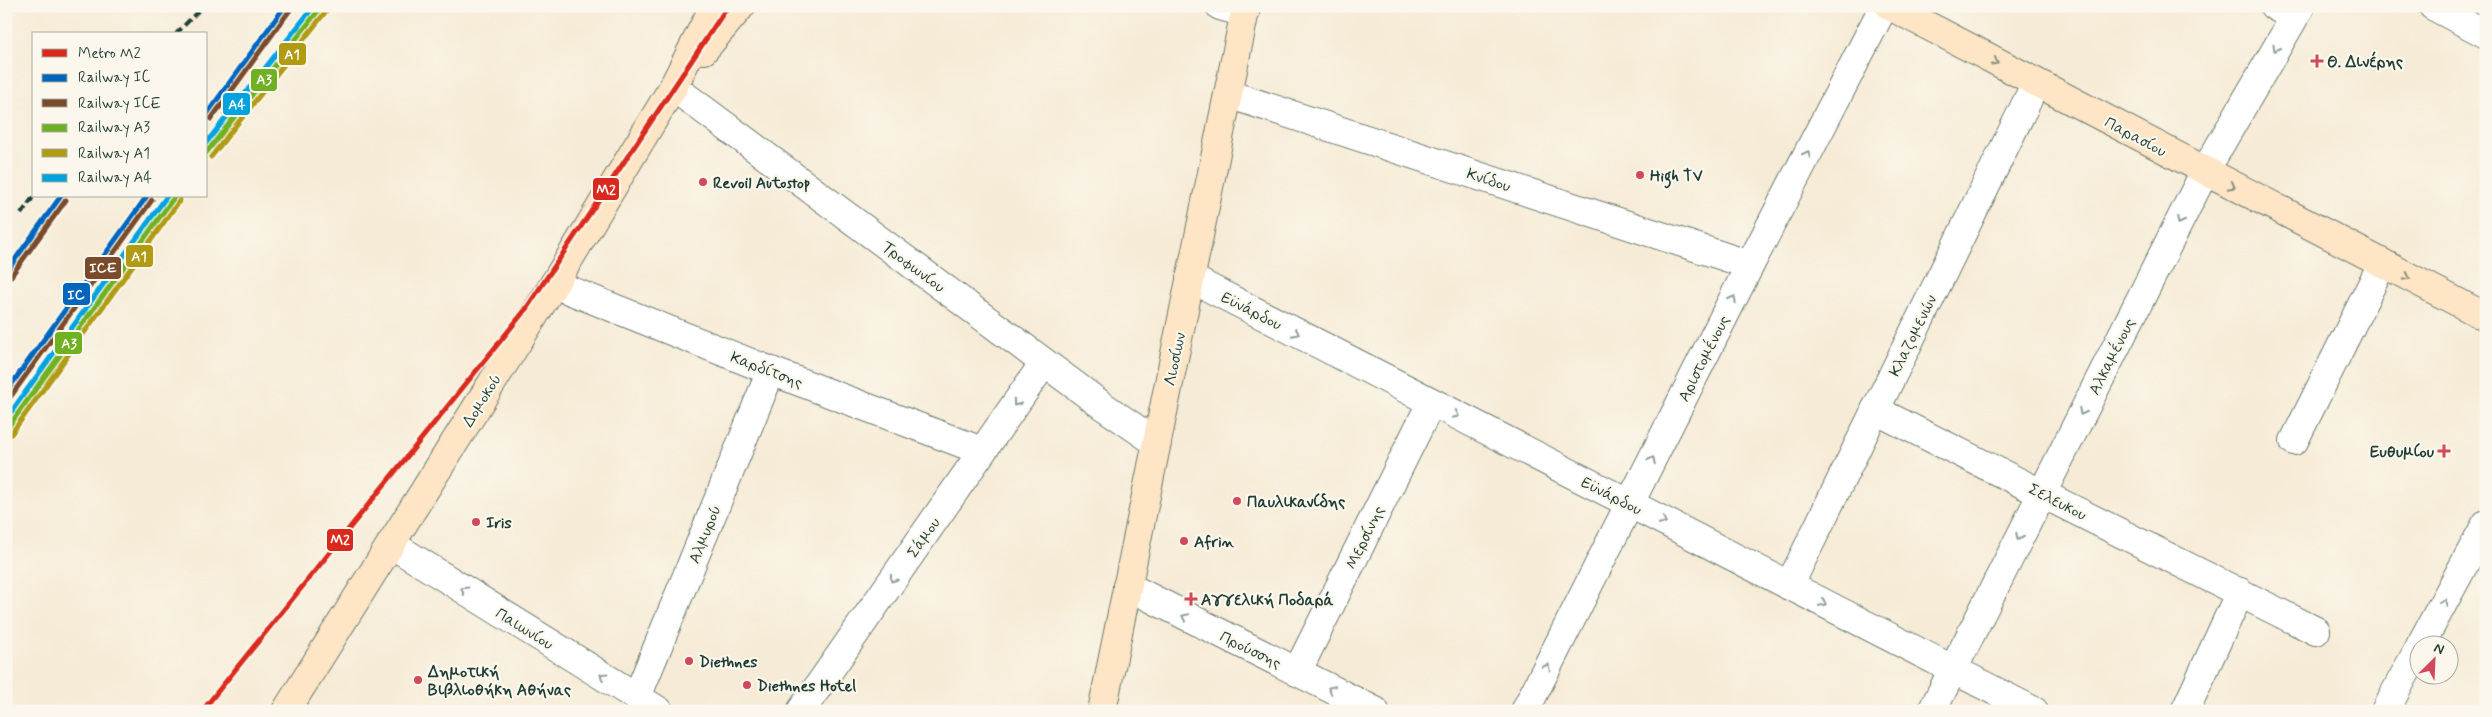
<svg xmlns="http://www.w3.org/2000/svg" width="2492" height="717" font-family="Mynerve,sans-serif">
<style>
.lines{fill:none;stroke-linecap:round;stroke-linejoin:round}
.street-casing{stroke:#6a7a6d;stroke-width:30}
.secondary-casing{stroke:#6a7a6d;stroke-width:30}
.street{stroke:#fff;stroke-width:28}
.secondary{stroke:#fde5c5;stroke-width:28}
.rail{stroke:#1f3d34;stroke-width:4;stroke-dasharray:8 4;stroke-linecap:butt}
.rail-1-casing{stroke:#fbf7ec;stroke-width:9}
.rail-2-casing{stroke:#fbf7ec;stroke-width:9}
.rail-3-casing{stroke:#fbf7ec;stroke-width:9}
.rail-4-casing{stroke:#fbf7ec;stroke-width:9}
.rail-5-casing{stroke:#fbf7ec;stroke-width:9}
.rail-1{stroke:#0065bd;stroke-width:5}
.rail-2{stroke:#7a4b2a;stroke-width:5}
.rail-3{stroke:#6fb122;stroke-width:5}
.rail-4{stroke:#b19b12;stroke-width:5}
.rail-5{stroke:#00a3e0;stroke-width:5}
.metro-1-casing{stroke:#fbf7ec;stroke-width:9}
.metro-1{stroke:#da291c;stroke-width:5}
.oneway{stroke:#8f9e9a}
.oneway2{stroke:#8e917c}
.poi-dot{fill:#d1495b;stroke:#fbf7ec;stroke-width:2}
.labels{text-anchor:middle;stroke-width:4.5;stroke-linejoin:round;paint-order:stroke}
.poi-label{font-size:16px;font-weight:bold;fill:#1f3d34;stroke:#fbf7ec;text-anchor:start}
.street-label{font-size:16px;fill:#1f3d34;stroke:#fbf7ec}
.line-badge{stroke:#fbf7ec;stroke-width:2}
.badge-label{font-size:14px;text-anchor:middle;font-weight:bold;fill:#fff}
</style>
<rect width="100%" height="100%" fill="#fbf7ec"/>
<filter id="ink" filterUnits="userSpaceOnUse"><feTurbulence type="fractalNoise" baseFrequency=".02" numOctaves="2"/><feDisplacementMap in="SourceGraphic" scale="10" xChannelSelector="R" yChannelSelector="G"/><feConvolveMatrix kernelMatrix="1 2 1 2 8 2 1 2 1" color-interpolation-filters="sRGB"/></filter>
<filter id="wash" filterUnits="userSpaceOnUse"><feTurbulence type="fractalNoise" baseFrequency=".0096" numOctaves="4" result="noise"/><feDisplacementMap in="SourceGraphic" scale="20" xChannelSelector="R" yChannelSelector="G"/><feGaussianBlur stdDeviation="1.12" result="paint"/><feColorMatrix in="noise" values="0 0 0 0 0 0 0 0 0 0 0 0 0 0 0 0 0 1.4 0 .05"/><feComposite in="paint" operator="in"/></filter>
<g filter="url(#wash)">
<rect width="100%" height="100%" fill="#f6ebd6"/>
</g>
<g filter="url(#ink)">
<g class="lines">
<defs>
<g id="street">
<polyline points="1220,6 1245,13"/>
<polyline points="2274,6 2294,17"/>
<polyline points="2433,6 2486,34"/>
<polyline points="673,87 1103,406 1157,443"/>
<polyline points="1228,94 1750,265"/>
<polyline points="1190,278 2034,711"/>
<polyline points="554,284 771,371 982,451"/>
<polyline points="1875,410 2316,631"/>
<polyline points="2294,441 2382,264"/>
<polyline points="391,544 659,711"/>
<polyline points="1127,586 1375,711"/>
<polyline points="1789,586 2036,83"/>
<polyline points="2421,644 2486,524"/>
<polyline points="1297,672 1431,403"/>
<polyline points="637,697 771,371"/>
<polyline points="801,711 1044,363"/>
<polyline points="1525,711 1750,265 1884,6"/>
<polyline points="1932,711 2205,171 2301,6"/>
<polyline points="2185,711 2240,592"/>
<polyline points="2385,711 2420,646"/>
</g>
<g id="secondary">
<polyline points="1890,6 2486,317"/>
<polyline points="704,50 741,6"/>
<polyline points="286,711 554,284 673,87 714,6"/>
<polyline points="1102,711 1246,6"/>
</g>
</defs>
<!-- street casing -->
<use href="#street" class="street-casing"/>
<!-- secondary casing -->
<use href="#secondary" class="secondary-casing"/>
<!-- street -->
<use href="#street" class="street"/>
<!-- secondary -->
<use href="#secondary" class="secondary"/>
<!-- rail -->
<g class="rail">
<polyline points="176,34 203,6"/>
<polyline points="21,214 34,196"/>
</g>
<defs>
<g id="rail-1">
<polyline points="206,115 285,6"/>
<polyline points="6,272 61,196"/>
<polyline points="6,392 147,196"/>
</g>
<g id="rail-2">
<polyline points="211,119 290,10"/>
<polyline points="11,276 66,200"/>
<polyline points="11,396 152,200"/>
</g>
<g id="rail-3">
<polyline points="206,153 322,6"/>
<polyline points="6,430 175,196"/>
</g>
<g id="rail-4">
<polyline points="211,157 327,10"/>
<polyline points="11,434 180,200"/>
</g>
<g id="rail-5">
<polyline points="206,143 314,6"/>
<polyline points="6,419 167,196"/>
</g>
</defs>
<!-- rail-1 casing -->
<use href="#rail-1" class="rail-1-casing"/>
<!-- rail-2 casing -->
<use href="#rail-2" class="rail-2-casing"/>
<!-- rail-3 casing -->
<use href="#rail-3" class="rail-3-casing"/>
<!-- rail-4 casing -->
<use href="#rail-4" class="rail-4-casing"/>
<!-- rail-5 casing -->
<use href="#rail-5" class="rail-5-casing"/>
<!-- rail-1 -->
<use href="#rail-1" class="rail-1"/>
<!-- rail-2 -->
<use href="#rail-2" class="rail-2"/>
<!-- rail-3 -->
<use href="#rail-3" class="rail-3"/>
<!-- rail-4 -->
<use href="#rail-4" class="rail-4"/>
<!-- rail-5 -->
<use href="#rail-5" class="rail-5"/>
<defs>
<polyline id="metro-1" points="202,711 526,309 728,6"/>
</defs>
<!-- metro-1 casing -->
<use href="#metro-1" class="metro-1-casing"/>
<!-- metro-1 -->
<use href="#metro-1" class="metro-1"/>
</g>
<!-- one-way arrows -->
<defs><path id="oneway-chevron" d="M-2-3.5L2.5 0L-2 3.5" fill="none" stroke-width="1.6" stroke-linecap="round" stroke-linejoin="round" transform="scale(1.25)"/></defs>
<g class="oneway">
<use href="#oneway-chevron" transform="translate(2276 48) rotate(120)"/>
<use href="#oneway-chevron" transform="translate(1807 154) rotate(-63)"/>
<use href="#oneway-chevron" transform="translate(2180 221) rotate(117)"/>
<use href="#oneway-chevron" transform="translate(1733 299) rotate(-63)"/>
<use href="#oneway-chevron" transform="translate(1296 333) rotate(27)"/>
<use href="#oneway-chevron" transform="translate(1016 403) rotate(125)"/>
<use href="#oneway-chevron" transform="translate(2082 412) rotate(117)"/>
<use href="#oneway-chevron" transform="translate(1456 415) rotate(27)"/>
<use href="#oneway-chevron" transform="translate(1652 460) rotate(-63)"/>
<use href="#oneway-chevron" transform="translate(1663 521) rotate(27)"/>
<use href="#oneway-chevron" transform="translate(2019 537) rotate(117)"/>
<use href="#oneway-chevron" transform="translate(893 579) rotate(125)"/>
<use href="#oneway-chevron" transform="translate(464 590) rotate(-148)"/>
<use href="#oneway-chevron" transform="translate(2444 602) rotate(-61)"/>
<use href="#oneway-chevron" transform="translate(1823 603) rotate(27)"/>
<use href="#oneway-chevron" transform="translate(1185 617) rotate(-154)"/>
<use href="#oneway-chevron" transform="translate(1547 667) rotate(-63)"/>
<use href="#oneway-chevron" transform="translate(603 676) rotate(-148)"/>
<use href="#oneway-chevron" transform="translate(1331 689) rotate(-154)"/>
</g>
<g class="oneway2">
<use href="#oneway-chevron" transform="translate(1995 62) rotate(28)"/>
<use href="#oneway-chevron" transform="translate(2232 186) rotate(28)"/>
<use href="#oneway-chevron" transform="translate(2407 277) rotate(27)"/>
</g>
</g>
<!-- markers -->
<g class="poi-dot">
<path d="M2314.5 53.5h5v5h5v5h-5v5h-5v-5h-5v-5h5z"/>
<circle cx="1640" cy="175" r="5"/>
<circle cx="703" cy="182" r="5"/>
<path d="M2441.5 443.5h5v5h5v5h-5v5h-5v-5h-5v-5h5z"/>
<circle cx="1237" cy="501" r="5"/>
<circle cx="476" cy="522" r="5"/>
<circle cx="1184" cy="541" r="5"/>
<path d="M1188.5 591.5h5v5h5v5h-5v5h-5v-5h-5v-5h5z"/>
<circle cx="689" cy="661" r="5"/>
<circle cx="418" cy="680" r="5"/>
<circle cx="747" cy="685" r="5"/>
</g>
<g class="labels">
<!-- poi labels -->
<g class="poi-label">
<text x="2327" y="67">Θ. Δινέρης</text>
<text x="1650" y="181">High TV</text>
<text x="713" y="188">Revoil Autostop</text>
<text x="2434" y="457" text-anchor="end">Ευθυμίου</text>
<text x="1247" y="507">Παυλικανίδης</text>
<text x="486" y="528">Iris</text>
<text x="1194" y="547">Afrin</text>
<text x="1201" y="605">Αγγελική Ποδαρά</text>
<text x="699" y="667">Diethnes</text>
<text x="428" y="677">Δημοτική<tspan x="428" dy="18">Βιβλιοθήκη Αθήνας</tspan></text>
<text x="757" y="691">Diethnes Hotel</text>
</g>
<!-- street labels -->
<g class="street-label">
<text transform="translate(2136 136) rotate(28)" y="6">Παρασίου</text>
<text transform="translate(1489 179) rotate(18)" y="6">Κνίδου</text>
<text transform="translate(914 266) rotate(37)" y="6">Τροφωνίου</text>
<text transform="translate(1252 310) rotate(27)" y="6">Εϋνάρδου</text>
<text transform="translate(1912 335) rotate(-64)" y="6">Κλαζομενών</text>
<text transform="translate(2111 356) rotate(-63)" y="6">Αλκαμένους</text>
<text transform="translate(1703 358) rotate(-63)" y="6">Αριστομένους</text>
<text transform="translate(1174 359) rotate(-78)" y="6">Λιοσίων</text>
<text transform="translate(767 369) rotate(21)" y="6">Καρδίτσης</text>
<text transform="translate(481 400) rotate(-58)" y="6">Δομοκού</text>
<text transform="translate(1612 495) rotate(27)" y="6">Εϋνάρδου</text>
<text transform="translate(2058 501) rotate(27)" y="6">Σελευκου</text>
<text transform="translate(704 534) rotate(-68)" y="6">Αλμυρού</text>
<text transform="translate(923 537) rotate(-55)" y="6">Σάμου</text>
<text transform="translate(1364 537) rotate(-64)" y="6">Μερσίνης</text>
<text transform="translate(525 628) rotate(32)" y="6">Παιωνίου</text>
<text transform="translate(1251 649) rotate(26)" y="6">Προύσσης</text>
</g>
</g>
<g class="line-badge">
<rect x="278" y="42" width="29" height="24" rx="5" fill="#b19b12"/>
<rect x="250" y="68" width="28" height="24" rx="5" fill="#6fb122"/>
<rect x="222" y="92" width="29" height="24" rx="5" fill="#00a3e0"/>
<rect x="592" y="177" width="28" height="24" rx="5" fill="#da291c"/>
<rect x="125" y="244" width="29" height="24" rx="5" fill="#b19b12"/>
<rect x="84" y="256" width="38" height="24" rx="5" fill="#7a4b2a"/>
<rect x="62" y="282" width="29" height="24" rx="5" fill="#0065bd"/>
<rect x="54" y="331" width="29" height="24" rx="5" fill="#6fb122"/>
<rect x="326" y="528" width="28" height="24" rx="5" fill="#da291c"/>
</g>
<g class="badge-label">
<text x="292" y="59">A1</text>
<text x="264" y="84">A3</text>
<text x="237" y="109">A4</text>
<text x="606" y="194">Μ2</text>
<text x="139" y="261">A1</text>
<text x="103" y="272">ICE</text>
<text x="76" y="299">IC</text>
<text x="69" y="348">A3</text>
<text x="340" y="544">Μ2</text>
</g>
<!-- margin -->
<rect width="2492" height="717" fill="none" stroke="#fbf7ec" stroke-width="25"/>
<!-- legend -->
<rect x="32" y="32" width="175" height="165" fill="#fbf7ec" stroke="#a3ada2"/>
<rect x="42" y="49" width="25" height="8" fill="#da291c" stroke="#a3ada2"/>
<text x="78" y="58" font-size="15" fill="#1f3d34">Metro Μ2</text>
<rect x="42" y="74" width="25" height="8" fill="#0065bd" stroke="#a3ada2"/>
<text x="78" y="82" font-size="15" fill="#1f3d34">Railway IC</text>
<rect x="42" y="99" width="25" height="8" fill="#7a4b2a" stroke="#a3ada2"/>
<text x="78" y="108" font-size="15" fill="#1f3d34">Railway ICE</text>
<rect x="42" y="124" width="25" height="8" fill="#6fb122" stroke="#a3ada2"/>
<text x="78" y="132" font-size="15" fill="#1f3d34">Railway A3</text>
<rect x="42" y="149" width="25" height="8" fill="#b19b12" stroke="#a3ada2"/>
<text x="78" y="158" font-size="15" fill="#1f3d34">Railway A1</text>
<rect x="42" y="174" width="25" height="8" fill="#00a3e0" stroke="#a3ada2"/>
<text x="78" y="182" font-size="15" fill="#1f3d34">Railway A4</text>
<!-- north arrow -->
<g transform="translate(2434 660) rotate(24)"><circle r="24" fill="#fbf7ec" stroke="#a3ada2"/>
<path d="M0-4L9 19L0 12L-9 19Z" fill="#d1495b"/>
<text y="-8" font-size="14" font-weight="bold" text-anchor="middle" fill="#1f3d34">N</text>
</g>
</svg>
